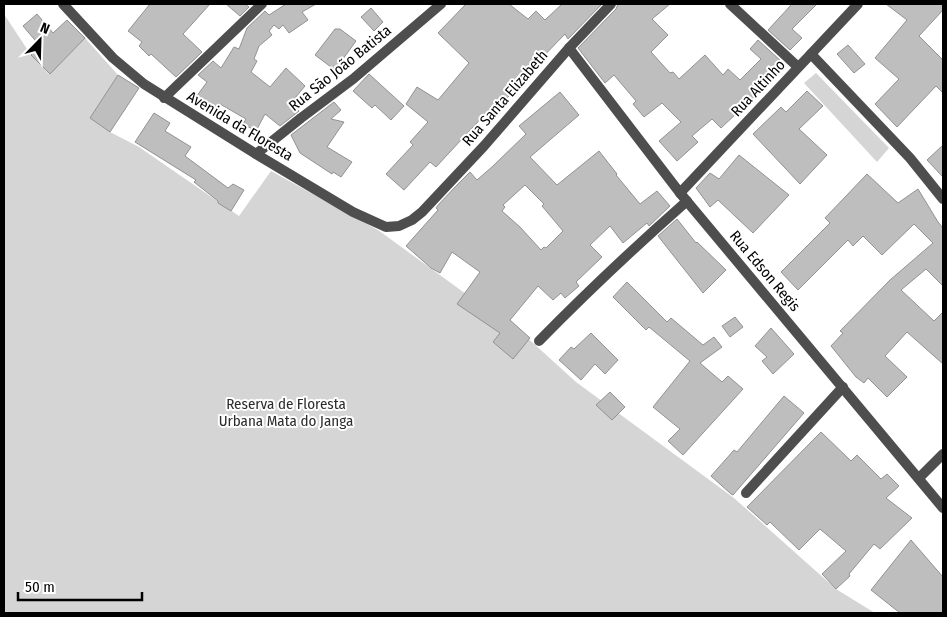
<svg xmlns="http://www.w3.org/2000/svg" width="947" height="617" font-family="'Fira Sans Condensed',sans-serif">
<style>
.green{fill:#d5d5d5}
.building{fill:#bebebe;stroke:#929292;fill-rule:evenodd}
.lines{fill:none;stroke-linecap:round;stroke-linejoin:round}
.minor{stroke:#4e4e4e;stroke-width:10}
.labels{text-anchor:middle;stroke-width:4;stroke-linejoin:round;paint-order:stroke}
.street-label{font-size:15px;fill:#000;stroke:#fff}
.park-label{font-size:15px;fill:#2c2c2c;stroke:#fff}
</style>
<rect width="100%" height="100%" fill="#fff"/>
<!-- green -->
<g class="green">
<polygon points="4,14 31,55 49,74 85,38 118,75 90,118 110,132 139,147 239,216 271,171 378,230 532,342 576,382 734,498 836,589 875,613 4,613"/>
<polygon points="816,73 889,148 877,162 804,83"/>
</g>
<!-- building -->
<g class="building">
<polygon points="150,4 210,4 183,34 202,52 176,77 151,54 149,56 139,46 142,42 128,31"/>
<polygon points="226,4 245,4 249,7 240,16"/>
<polygon points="286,4 316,4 302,12 308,20 289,33 283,25 279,29 274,25 269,31 272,35 259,46 254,59 257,61 251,72 270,87 286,68 305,86 290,104 299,111 280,126 265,114 256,131 243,124 246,119 220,104 216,109 196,97 207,82 198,75 213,61 221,68 234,47 239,49 247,28 265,11 269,15"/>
<polygon points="466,4 509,4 528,19 536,11 545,20 562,4 602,4 568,39 565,34 534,66 536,68 507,98 506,97 491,115 487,112 436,167 430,162 404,190 386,174 413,145 410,142 428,122 406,104 417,87 438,100 469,63 438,33"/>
<polygon points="618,4 670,4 652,19 668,35 651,52 670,73 673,72 679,79 705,55 723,75 728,69 740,80 761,59 750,49 758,40 782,62 752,93 755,96 721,128 712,119 692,136 698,142 677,161 659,141 681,122 662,103 644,117 633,104 636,101 614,75 605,83 578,48 616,9"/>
<polygon points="792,4 817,4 792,29 802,38 790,50 768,30"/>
<polygon points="886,4 943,4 943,10 919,36 943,60 943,93 936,86 897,127 875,104 899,79 875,58 907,20"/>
<polygon points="371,8 383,22 374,31 361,17"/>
<polygon points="37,14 53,33 67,20 85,38 50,74 31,55 40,46 23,26"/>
<polygon points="335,29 340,29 356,41 335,70 315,55"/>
<polygon points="848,45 865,64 854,73 837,54"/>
<polygon points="369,74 404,106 391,120 375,105 372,108 353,91"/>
<polygon points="118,75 139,88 110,132 90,118"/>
<polygon points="807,91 823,106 799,129 827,155 800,184 753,134 781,107 786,112"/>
<path d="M560 92 579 115 530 157 557 185 599 151 617 174 616 175 640 204 657 191 670 206 649 226 647 223 623 243 610 226 590 245 602 257 576 282 579 286 565 298 561 293 553 300 538 286 510 320 530 338 513 359 493 342 500 333 457 304 480 272 452 252 440 273 431 268 406 246 438 210 436 208 439 204 456 186 470 172 477 180 493 166 526 134 519 126ZM525 185 544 204 542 206 563 231 546 248 544 247 541 250 520 227 502 211 505 207 503 205Z"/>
<polygon points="334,102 341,110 331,119 344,122 327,147 352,162 341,177 333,172 332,174 300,153 291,135"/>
<polygon points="154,113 170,123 165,131 191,147 185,156 228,188 233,184 244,190 231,211 218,203 218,201 194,182 196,180 135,142"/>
<polygon points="943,145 943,177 927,160"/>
<polygon points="739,155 789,195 753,233 718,200 710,207 696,188 710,173 719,179"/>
<polygon points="867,174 898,203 918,189 938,222 943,228 943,286 926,269 901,290 934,321 943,312 943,364 907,332 885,356 907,377 887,397 868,378 864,383 856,377 831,346 843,333 840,331 890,280 933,243 914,224 882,255 863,236 853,246 848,240 798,290 781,272 830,223 825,218"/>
<polygon points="677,219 696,243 697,242 726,270 703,293 658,236"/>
<polygon points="627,282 667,322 671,318 703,345 714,337 722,347 700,363 722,382 728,376 743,389 683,455 668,441 680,429 653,407 690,361 649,327 646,330 613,297"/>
<polygon points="735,317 743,327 730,337 722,326"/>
<polygon points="771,328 794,354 773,374 762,361 767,357 755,346"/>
<polygon points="591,333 618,360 605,374 595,364 581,380 559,360 571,347 574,349"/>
<polygon points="610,392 625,407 612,420 596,405"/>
<polygon points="784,396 804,413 733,495 731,494 711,476 734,450 737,452"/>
<polygon points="821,432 851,461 857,455 881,479 887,474 899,486 886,498 912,518 880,549 874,544 849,574 850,576 836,589 822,574 846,551 820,529 799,550 770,522 767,525 747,507"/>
<polygon points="911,540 943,577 943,613 900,613 871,590"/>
</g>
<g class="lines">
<!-- minor -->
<g class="minor">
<polyline points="63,4 113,58 144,84 256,154 353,212 386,227 399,226 412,220 422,212 484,146 569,48 611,4"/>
<polyline points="730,4 798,67"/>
<polyline points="569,48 680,193 943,508"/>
<polyline points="811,54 910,158 943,199"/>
<polyline points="164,98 262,4"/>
<polyline points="256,154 301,118 353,79 441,4"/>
<polyline points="680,193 858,4"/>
<path d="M539 341C587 292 636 246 687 201"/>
<polyline points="919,478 943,454"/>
<polyline points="746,493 843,387"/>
</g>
</g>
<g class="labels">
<!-- street labels -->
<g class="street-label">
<text transform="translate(340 68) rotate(-39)" y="5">Rua São João Batista</text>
<text transform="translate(758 88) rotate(-47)" y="5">Rua Altinho</text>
<text transform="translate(505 98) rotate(-49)" y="5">Rua Santa Elizabeth</text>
<text transform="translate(240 126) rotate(31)" y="5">Avenida da Floresta</text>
<text transform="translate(765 271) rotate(50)" y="5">Rua Edson Regis</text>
</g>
<!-- park labels -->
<g class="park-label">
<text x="286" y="409">Reserva de Floresta<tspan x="286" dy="17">Urbana Mata do Janga</tspan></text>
</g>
</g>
<!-- border -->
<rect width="947" height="617" fill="none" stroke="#000000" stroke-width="10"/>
<!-- north arrow -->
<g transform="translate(40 40) rotate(23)" stroke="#ffffff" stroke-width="4" paint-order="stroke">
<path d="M0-4L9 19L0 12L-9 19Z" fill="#000000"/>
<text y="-8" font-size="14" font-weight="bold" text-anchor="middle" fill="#000000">N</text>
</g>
<!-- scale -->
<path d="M18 592v8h124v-8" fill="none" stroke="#000000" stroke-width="2.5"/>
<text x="25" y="592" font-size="15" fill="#000000" stroke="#ffffff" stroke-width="4" paint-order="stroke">50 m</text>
</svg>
